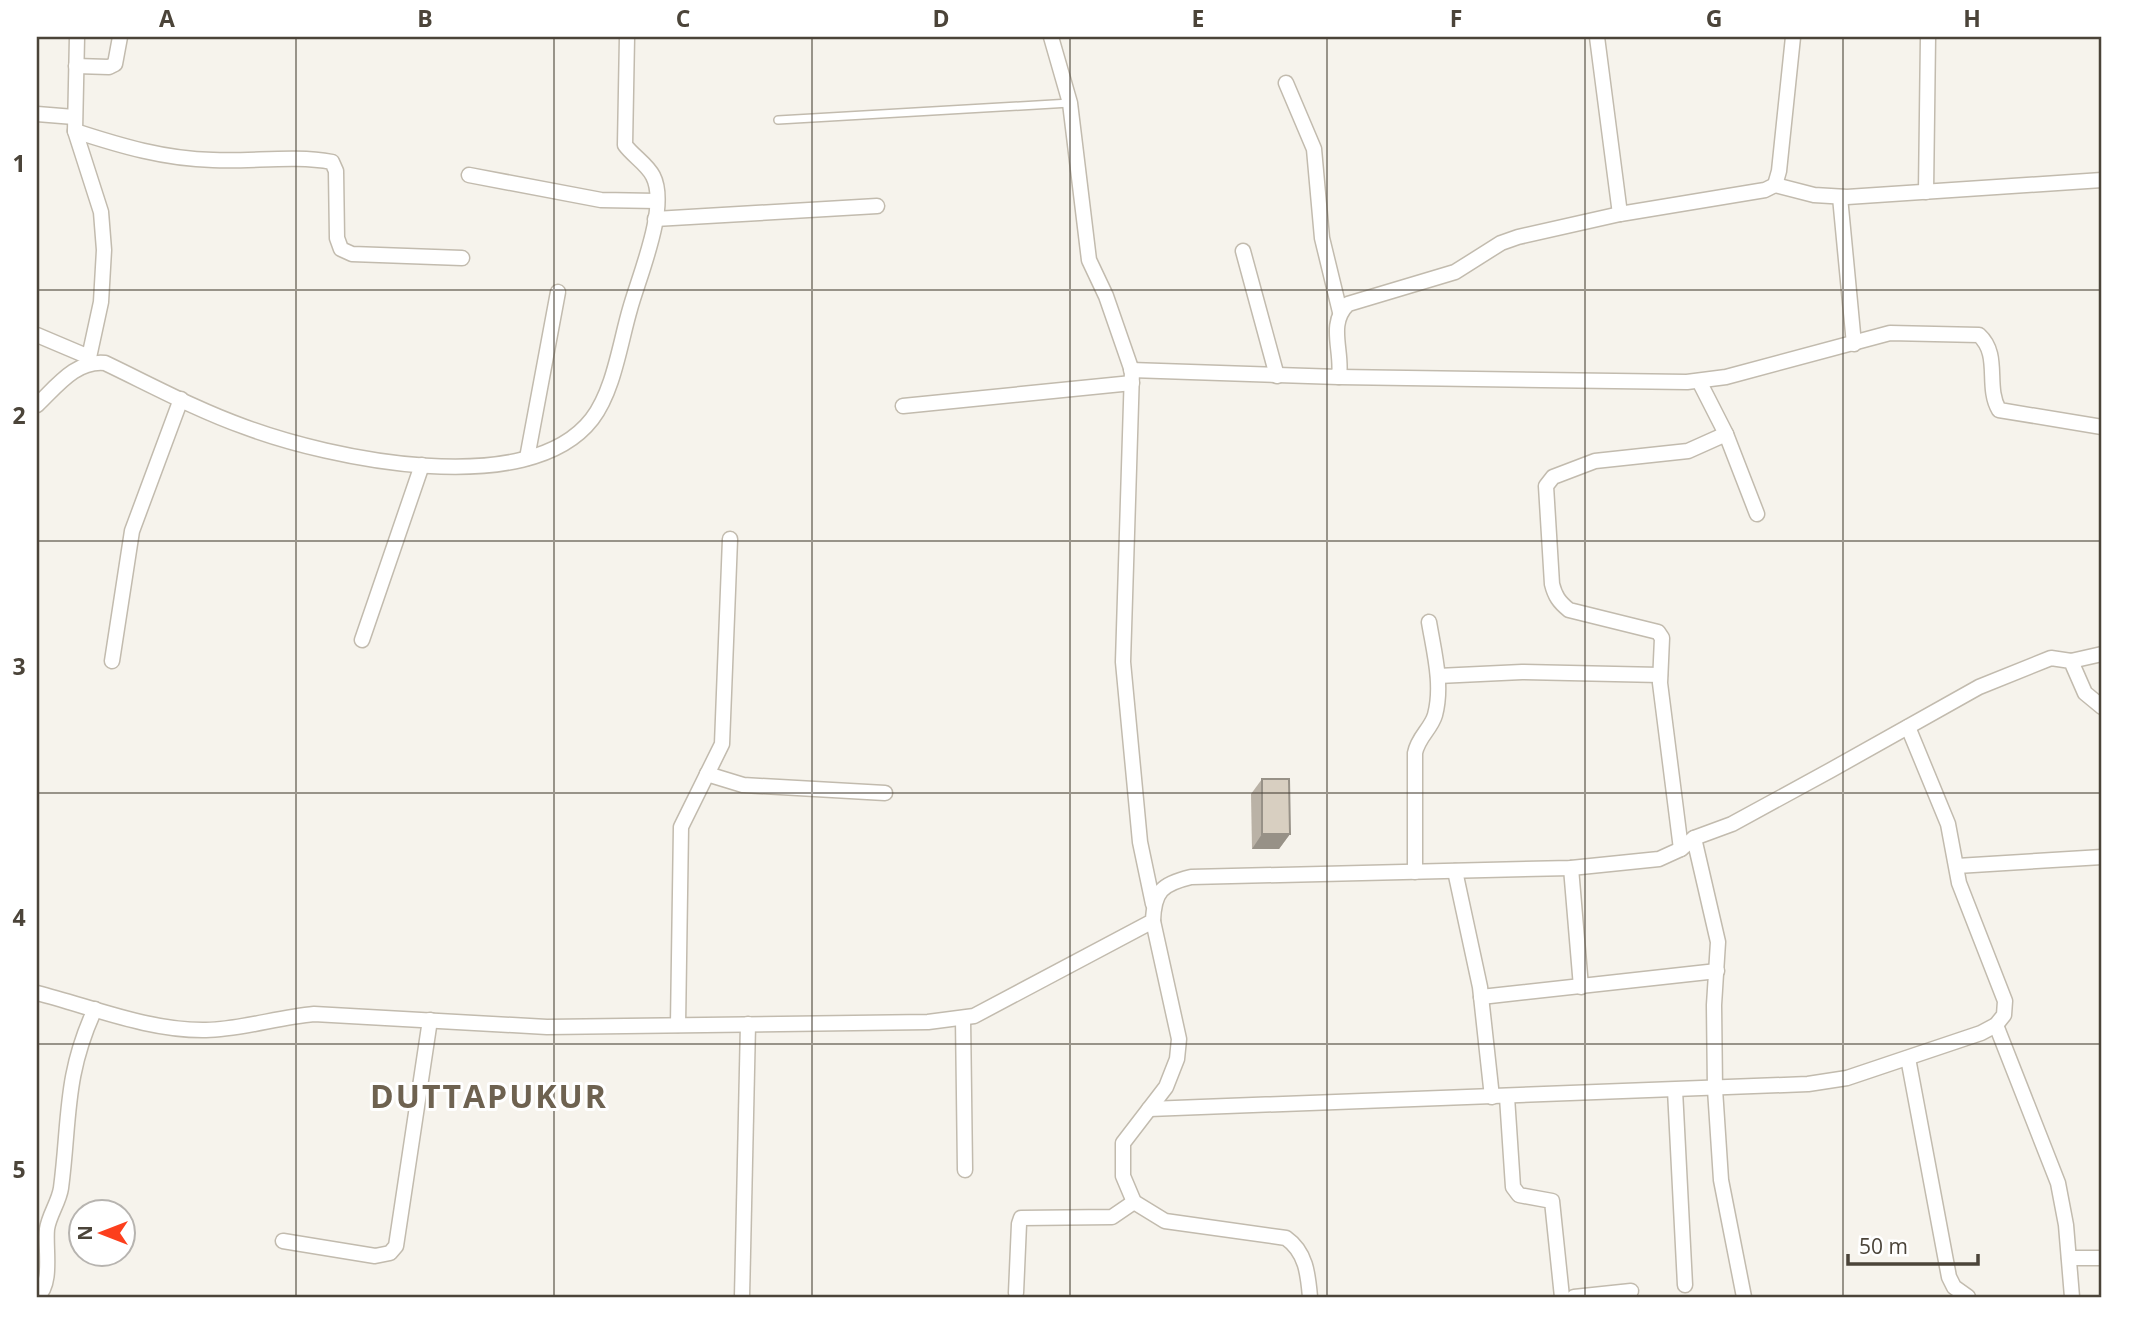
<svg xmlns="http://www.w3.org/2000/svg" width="2139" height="1334" font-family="'Open Sans',sans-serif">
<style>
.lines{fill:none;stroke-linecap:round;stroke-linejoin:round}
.service-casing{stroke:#c2bbae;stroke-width:10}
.minor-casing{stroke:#c2bbae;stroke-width:17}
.service{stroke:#fff;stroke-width:7}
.minor{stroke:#fff;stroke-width:14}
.wall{fill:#bab2a6}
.shaded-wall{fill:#979187}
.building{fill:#d8cfc1;stroke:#979187;stroke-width:2}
.grid{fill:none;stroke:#4b4439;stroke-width:2;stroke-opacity:0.55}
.labels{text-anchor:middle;stroke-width:6;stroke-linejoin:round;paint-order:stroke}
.district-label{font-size:32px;font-weight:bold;letter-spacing:2px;fill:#6e6250;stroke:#fff}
.neatline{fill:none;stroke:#4b4439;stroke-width:2.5}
.grid-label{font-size:23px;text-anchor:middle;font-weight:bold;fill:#4b4439}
</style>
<rect width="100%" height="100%" fill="#f6f3ec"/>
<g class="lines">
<defs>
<polyline id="service" points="778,120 1070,103"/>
<g id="minor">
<polyline points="77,37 75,131 101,212 104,250 101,302 88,362"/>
<polyline points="1051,37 1070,103 1089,260 1106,296 1132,371 1123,662 1140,842 1153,904"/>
<polyline points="1597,37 1620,214"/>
<polyline points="76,66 109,67 115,64 120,37"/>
<polyline points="1286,83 1314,149 1322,238 1340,312"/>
<polyline points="37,114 74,117"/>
<path d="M75 131C121 146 165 159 213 160 252 162 294 155 332 162L336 171 337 238 341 249 352 254 462 258"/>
<polyline points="469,175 601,200 657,201"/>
<polyline points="1775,185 1814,195 1847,197 2102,180"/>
<polyline points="1926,192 1928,37"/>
<polyline points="1840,197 1854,344"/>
<polyline points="655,219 877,206"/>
<polyline points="1243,251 1277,376"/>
<polyline points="37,335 89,357"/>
<path d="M1131 370 1339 377C1343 351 1327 324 1348 304L1455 272 1501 243 1518 237 1620 214 1765 190 1775 185 1779 171 1793 37"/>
<path d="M1339 377 1687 382 1726 377 1890 333 1979 335C2001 355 1985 386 1999 410L2102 427"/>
<polyline points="1699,381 1726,434 1757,514"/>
<path d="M37 405C57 386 76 360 105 363 151 385 197 410 245 427 328 458 528 502 592 419 614 390 620 343 630 309 639 276 669 207 653 176 647 164 633 156 625 145L627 37"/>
<polyline points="903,406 1132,383"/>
<polyline points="527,458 558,292"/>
<polyline points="362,640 422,465"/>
<polyline points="112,661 132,531 181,399"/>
<polyline points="2071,661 2102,654"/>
<polyline points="1438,676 1522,672 1660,675"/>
<polyline points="707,774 743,785 885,793"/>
<polyline points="1694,838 1718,942 1714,1005 1715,1089 1721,1180 1744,1297"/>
<path d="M1681 849 1660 683 1662 638 1658 632 1569 610C1559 602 1555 596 1552 584L1546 486 1553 477 1595 461 1688 451 1726 434"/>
<polyline points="1957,866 2102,857"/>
<polyline points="1571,868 1581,987"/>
<polyline points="1455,871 1480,987 1492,1097"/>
<path d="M1415 872V753C1418 737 1431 729 1435 715 1443 685 1434 652 1429 622"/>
<path d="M1153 921 1179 1039 1177 1059 1166 1087 1123 1143V1176L1134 1202 1165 1221 1286 1238C1306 1252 1308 1274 1310 1297"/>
<path d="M37 993C92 1007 149 1031 206 1030 239 1030 279 1017 314 1014L547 1027 928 1022 974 1016 1153 921C1154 891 1162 884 1191 877L1571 868 1659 859 1681 849 1694 838 1732 824 1831 770 1979 687 2051 658 2071 661 2085 693 2102 707"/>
<polyline points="1481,997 1717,971"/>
<polyline points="963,1018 965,1170"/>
<polyline points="678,1025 681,827 722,744 730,539"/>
<polyline points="1996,1025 2058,1183 2066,1225 2072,1297"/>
<polyline points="1908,1058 1949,1277 1954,1287 1968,1297"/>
<polyline points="1675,1090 1685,1285"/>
<polyline points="1507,1097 1513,1187 1519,1195 1552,1201 1562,1297"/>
<polyline points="1149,1109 1808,1084 1847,1078 1981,1033 1996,1025 2004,1015 2005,1001 1959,883 1948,824 1908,727"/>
<polyline points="283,1241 375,1256 390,1253 396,1246 430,1020"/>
<polyline points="2069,1258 2102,1258"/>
<polyline points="1016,1293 1019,1224 1021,1218 1112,1217 1134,1202"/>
<path d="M37 1297C53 1284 45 1249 47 1229 49 1215 59 1202 61 1188 70 1119 64 1076 95 1009"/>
<polyline points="742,1297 748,1024"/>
<polyline points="1574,1297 1631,1291"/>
</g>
</defs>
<!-- service casing -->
<use href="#service" class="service-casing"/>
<!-- minor casing -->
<use href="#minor" class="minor-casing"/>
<!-- service -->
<use href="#service" class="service"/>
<!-- minor -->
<use href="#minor" class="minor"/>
</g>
<!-- wall -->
<polygon class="wall" points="1262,779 1290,834 1279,849 1252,849 1251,794"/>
<!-- shaded-wall -->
<polygon class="shaded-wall" points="1262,834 1290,834 1279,849 1252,849"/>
<!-- building -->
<polygon class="building" points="1262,779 1289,779 1290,834 1262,834"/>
<!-- grid -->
<path class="grid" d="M296 37V1297M554 37V1297M812 37V1297M1070 37V1297M1327 37V1297M1585 37V1297M1843 37V1297M37 290H2102M37 541H2102M37 793H2102M37 1044H2102"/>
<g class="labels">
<!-- district labels -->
<g class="district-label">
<text x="489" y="1108">DUTTAPUKUR</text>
</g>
</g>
<!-- border -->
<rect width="2139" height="1334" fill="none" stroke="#ffffff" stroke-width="77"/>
<!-- north arrow -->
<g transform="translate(102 1233) rotate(270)"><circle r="33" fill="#ffffff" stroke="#b7b4b0" stroke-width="2"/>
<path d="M0-5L12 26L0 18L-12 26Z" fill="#fc3f1d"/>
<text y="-10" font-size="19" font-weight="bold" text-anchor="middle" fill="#4b4439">N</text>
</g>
<!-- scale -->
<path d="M1848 1254v10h130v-10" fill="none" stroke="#4b4439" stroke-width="3.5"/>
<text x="1859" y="1254" font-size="21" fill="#4b4439" stroke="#ffffff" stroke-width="5" paint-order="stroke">50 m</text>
<rect x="38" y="38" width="2062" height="1258" class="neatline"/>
<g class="grid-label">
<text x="167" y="27">A</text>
<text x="425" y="27">B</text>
<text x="683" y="27">C</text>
<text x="941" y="27">D</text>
<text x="1198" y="27">E</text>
<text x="1456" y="27">F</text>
<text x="1714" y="27">G</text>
<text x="1972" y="27">H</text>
<text x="19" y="172">1</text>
<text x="19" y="424">2</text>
<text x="19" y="675">3</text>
<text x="19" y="926">4</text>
<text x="19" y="1178">5</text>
</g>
</svg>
